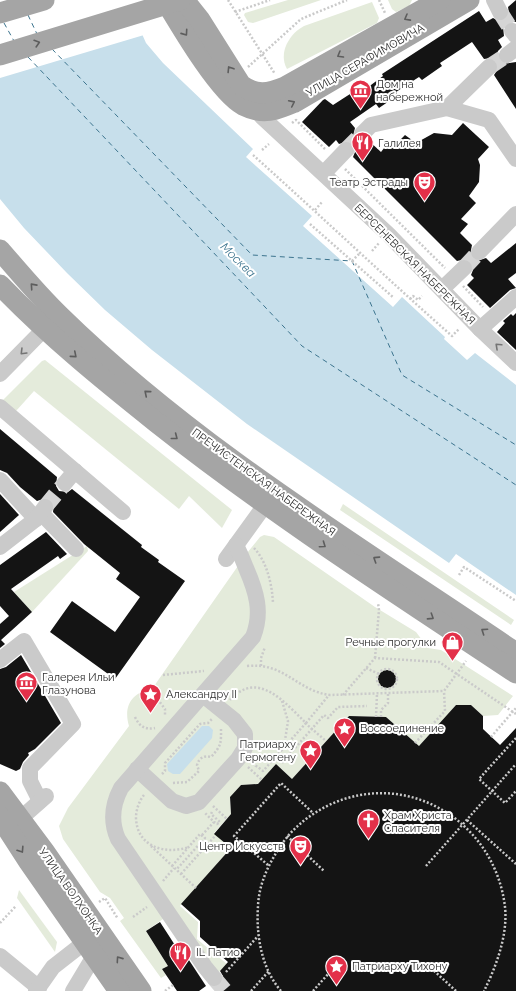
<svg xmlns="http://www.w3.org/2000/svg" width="516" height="991" font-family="Raleway,sans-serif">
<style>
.green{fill:#e4ebdb}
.water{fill:#c7dfeb}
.pier{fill:#fff}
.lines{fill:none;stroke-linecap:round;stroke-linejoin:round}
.ferry{stroke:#3c748e;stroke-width:1;stroke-dasharray:5 4;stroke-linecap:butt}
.building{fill:#141414}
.minor-tunnel{stroke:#d5d5d5;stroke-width:16;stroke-dasharray:16 8;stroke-linecap:butt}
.path{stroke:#cacaca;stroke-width:2.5;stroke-dasharray:2 2;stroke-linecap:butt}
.minor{stroke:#cacaca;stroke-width:16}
.major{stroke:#a5a5a5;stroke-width:21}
.major-bridge{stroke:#a5a5a5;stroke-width:21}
.oneway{stroke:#5d5d5d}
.oneway2{stroke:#747474}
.labels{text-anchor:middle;stroke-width:4;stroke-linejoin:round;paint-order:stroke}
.street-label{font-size:11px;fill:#2d2d2d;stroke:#fff}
.poi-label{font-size:11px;fill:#2d2d2d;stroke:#fff;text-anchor:start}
.water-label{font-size:12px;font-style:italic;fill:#3c748e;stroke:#fff}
</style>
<rect width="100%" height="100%" fill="#fff"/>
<!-- green -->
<g class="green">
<polygon points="288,0 321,0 253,23 248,22 244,15 245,13"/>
<polygon points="388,0 412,0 409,6 396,12 392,9"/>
<path d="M372 2 379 18 377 23 287 69C278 53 289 34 304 26Z"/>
<polygon points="45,360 232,510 222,528 189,496 179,509 34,391 16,411 1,402 42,361"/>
<polygon points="343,504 514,620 511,625 340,510"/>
<path d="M264 535 274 537 375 607 416 632 428 648 441 650 513 696 498 715 483 716 471 705H456L419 746 386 717 349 716 292 779 276 764 258 784 241 785 230 797 231 814 214 833 231 848 180 906 198 922 197 939 227 964 218 973 173 912 146 931 168 966 162 969 166 975 161 978 120 921 124 918 110 898 100 892 63 839 59 826 68 808 129 726C123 706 132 692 152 689L247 553 260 537Z"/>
<polygon points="87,546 88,551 32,612 14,592"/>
<polygon points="19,890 57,942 55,952 17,898"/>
</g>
<!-- water -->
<g class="water">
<polygon points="0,0 127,0 146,43 163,63 253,149 246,157 312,216 303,226 393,307 402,297 445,337 444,339 467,360 475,353 516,385 516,595 456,554 449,563 247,424 152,350 105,310 67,273 24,228 0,199"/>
<polygon points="202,726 209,726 213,730 212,738 180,774 173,774 168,771 167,764"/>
</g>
<!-- pier -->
<polygon class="pier" points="0,0 129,0 144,35 0,78"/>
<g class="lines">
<!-- ferry -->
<g class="ferry">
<polyline points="28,15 37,34"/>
<polyline points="4,23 14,41"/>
<polyline points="52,49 252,255 352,261 402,375 516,445"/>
<polyline points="28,57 302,346 516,485"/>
</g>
</g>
<!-- building -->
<g class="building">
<polygon points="516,0 516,22 510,22 503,27 504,36 498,40 502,47 498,51 498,56 500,61 504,64 516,62 516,109 494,75 498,69 496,61 491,58 484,59 472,42 440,63 442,66 422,80 419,77 396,92 398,95 379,108 376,104 350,122 355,128 353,136 356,141 364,143 369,141 381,152 388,143 398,142 405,135 416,143 434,133 452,135 463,123 489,147 478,159 480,165 479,182 469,196 476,203 461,219 468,224 460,233 472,245 470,255 477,261 486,258 491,263 516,243 516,273 508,279 516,288 510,290 490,308 467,285 474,278 471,275 473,270 471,262 466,259 457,261 353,157 355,152 353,143 348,141 339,144 336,140 329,147 302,122 323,100 325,99 333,105 364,85 367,88 383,76 382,74 479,11 486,22 493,18 499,21 505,20 509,13 508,7"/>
<polygon points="516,313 516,350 497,332 505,323 503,321 511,314 513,316"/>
<polygon points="0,429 57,477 56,486 59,491 68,492 72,489 142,545 141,547 159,560 158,562 185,581 115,679 50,632 72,601 115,632 140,597 116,579 120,573 84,544 53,512 54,504 51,500 46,498 37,501 20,487 7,473 0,470"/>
<polygon points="0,494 19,515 0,532"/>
<polygon points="46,532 67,554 60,559 58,556 11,589 32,612 1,640 5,644 0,648 0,624 9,616 0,606 0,565"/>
<polygon points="21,655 61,723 35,749 28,753 29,755 23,762 20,769 16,771 0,764 0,669 6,667"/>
<circle cx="387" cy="679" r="9"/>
<polygon points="456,705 471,705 483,716 483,729 500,745 516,728 516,991 220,991 216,987 223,981 223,976 220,971 228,962 200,937 200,921 181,904 231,848 214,834 231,814 230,797 241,785 258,784 276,764 292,779 349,716 386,717 419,746"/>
<polygon points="160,922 182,956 185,954 206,986 199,991 177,991 162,969 168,966 146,931"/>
</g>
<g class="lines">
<!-- minor-tunnel -->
<g class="minor-tunnel">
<polyline points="500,12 512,31"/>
<polyline points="489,67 507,55"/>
<polyline points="346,150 362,134"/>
<polyline points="464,268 479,252"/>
<polyline points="45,507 65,483"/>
<polyline points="214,978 225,991"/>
</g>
<!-- path -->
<g class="path">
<polyline points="228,0 275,74"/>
<polyline points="379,0 385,13"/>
<polyline points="235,12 270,0"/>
<polyline points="248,67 301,19 347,0"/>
<polyline points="292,123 296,120 326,150"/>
<polyline points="262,150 269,144"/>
<path d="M253 155C320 215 385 277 452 336L459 329"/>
<polyline points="345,169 445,268"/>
<polyline points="315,210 322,202"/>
<polyline points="310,224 394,298"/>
<polyline points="372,251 379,243"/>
<polyline points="352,261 359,254"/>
<polyline points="463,286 483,307"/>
<polyline points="410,299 413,296 418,300 422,296"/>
<path d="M254 548C267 562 272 584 273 603"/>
<polyline points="459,575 464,567 516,601"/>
<polyline points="375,658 379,610 378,603"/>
<path d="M247 666C285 662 297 691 330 695L444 691 466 661"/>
<polyline points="261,666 261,658 265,647"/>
<polyline points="366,668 379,674"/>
<circle cx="387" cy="679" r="10"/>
<polyline points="163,675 204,671"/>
<polyline points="343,695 375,658 439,662 516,714"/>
<polyline points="149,698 159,701 165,709 165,715"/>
<path d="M230 700C258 669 285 703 306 723L263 771 255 765 254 766"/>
<polyline points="282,701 288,721 284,747"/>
<path d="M135 717C139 726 145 730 155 728"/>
<polyline points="376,717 377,694"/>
<polyline points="381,717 381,710 388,703 388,693"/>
<polyline points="305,723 326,741"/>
<polyline points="306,723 329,695"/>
<polyline points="491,737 516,708"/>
<polyline points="516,738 479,779 505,803 516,791"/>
<polyline points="415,743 445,711 444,691"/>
<polyline points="282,763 324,715 328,718 338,707 367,706"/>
<polyline points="248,767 262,780"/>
<polyline points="162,774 165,771 165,763 200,724 208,723 212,719"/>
<path d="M173 783 187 782 199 771 197 765C199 758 204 755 211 757 222 745 221 743 221 727"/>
<path d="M144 795C139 801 136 810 136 818 137 847 165 855 189 847"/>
<polyline points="213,806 227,819"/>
<polyline points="212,812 211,814 220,822 217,824 214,822"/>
<polyline points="467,820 516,864"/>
<polyline points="202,835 214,822 205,813"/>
<polyline points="287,836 324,871"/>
<polyline points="151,846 196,888"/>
<polyline points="268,865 234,836 281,783 313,813"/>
<polyline points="172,866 200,834 205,838 176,870"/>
<polyline points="426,866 516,764"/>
<polyline points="181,874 215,836"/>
<polyline points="163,881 174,868"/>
<polyline points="99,902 105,898 118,919"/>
<polyline points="133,917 147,907"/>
<polyline points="0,923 16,906"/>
<polyline points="431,968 456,991"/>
<polyline points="226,972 258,936"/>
<polyline points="165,991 173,985"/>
<polyline points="251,991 269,971"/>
<path d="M281 991C261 968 256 934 258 906 259 884 268 865 280 847 292 828 309 815 329 805 408 768 495 822 505 907 508 935 496 967 484 991"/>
<polyline points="313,991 329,973"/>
</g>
<!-- minor -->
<g class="minor">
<polyline points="494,0 500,12"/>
<polyline points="512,31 516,36"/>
<polyline points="507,55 516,48"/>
<polyline points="258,103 259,111 262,117 388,234 480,329 516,363"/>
<polyline points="447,108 489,120 516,159"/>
<polyline points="362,134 371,125 447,108 489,67"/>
<polyline points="324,173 346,150"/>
<polyline points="479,252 516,214"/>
<polyline points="442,289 464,268"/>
<polyline points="480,329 516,297"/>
<polyline points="0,374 53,320"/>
<polyline points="0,407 123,512"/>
<polyline points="0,480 36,519"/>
<polyline points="65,483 75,471"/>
<polyline points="41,513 76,549"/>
<polyline points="0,547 36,519 45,507"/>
<polyline points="226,559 265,505"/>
<polyline points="0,660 24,641 73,724 30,768 30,781 40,801"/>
<polyline points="137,769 172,801 186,806 199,802 238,759 245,748 245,734 234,720 203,695"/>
<polyline points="20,819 46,796"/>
<polyline points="0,956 39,988"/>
<path d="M214 978 205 967 118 839C110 821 112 805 121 788L253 637C263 612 256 591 246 568 243 560 240 553 236 545"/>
<polyline points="36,991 53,967 85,942"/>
<polyline points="73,991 94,956"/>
</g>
<!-- major -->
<g class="major">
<path d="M165 0C180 25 219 92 243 105 247 107 253 109 257 110 270 113 283 107 295 102L469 0"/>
<path d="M184 0 200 20 241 85C256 96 268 94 285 87L440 0"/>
<polyline points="0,13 44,0"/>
<path d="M0 250C19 272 39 296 60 316 196 449 360 547 516 653"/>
<path d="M0 285C48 335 102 379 156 422 271 513 394 592 516 673"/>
<polyline points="0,792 44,851 141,991"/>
<polyline points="0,817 29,862 119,991"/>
</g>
<!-- major-bridge -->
<polyline class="major-bridge" points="0,55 180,0"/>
</g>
<!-- one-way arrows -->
<defs><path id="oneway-chevron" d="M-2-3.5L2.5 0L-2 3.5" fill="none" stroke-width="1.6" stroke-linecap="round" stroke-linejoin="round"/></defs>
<g class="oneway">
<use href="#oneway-chevron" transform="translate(407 18) rotate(151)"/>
<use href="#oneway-chevron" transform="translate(185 33) rotate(55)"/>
<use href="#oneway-chevron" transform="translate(37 43) rotate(-17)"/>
<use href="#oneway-chevron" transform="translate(340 55) rotate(150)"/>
<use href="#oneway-chevron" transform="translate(230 69) rotate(-122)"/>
<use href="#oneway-chevron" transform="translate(292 103) rotate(-26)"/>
<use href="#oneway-chevron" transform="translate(33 286) rotate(-132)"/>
<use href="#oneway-chevron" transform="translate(74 355) rotate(40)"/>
<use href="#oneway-chevron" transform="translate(147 393) rotate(-140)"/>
<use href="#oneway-chevron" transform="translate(175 437) rotate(38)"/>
<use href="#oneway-chevron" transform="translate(323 545) rotate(35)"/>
<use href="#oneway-chevron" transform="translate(376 559) rotate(-147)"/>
<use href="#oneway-chevron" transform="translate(431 617) rotate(33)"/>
<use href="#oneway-chevron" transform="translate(484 631) rotate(-146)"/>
<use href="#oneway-chevron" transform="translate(21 850) rotate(57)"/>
<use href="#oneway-chevron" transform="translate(119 959) rotate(-125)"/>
</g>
<g class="oneway2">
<use href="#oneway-chevron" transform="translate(498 346) rotate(-137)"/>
<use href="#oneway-chevron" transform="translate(23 352) rotate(135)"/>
</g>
<!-- icons -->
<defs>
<symbol id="museum-pin" viewBox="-11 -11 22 30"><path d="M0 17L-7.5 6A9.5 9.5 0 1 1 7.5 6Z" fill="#e33049" stroke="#fff"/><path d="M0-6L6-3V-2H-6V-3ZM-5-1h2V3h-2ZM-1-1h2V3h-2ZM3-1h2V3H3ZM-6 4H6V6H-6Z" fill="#fff"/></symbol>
<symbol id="restaurant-pin" viewBox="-11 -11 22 30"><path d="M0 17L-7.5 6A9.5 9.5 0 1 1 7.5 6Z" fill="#e33049" stroke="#fff"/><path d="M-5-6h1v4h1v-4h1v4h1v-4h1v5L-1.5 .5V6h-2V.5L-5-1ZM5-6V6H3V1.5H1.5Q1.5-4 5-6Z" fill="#fff"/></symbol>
<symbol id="theatre-pin" viewBox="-11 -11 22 30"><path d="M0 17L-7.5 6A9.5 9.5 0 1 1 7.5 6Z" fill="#e33049" stroke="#fff"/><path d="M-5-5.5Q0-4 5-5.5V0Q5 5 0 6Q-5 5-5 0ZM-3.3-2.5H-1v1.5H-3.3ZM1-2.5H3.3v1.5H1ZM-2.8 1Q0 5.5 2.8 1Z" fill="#fff"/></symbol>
<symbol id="shop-pin" viewBox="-11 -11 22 30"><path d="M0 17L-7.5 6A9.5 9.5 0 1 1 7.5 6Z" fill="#e33049" stroke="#fff"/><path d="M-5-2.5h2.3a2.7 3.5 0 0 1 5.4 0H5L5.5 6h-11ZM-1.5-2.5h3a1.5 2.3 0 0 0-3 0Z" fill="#fff"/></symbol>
<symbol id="sight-pin" viewBox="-11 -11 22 30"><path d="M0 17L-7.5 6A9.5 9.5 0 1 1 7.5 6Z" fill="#e33049" stroke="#fff"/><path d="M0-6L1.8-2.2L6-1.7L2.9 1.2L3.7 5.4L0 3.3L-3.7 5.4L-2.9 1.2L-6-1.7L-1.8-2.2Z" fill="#fff"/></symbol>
<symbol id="church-pin" viewBox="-11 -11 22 30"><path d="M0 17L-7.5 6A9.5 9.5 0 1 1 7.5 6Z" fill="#e33049" stroke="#fff"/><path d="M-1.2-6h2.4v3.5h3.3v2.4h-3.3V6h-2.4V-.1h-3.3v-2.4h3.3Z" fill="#fff"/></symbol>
</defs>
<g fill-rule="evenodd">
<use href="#museum-pin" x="348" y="78" width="25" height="34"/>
<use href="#restaurant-pin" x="350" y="130" width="25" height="34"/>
<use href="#theatre-pin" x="412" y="170" width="25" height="34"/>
<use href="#shop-pin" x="440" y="630" width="25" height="34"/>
<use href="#museum-pin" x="14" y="670" width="25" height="34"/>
<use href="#sight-pin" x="138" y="682" width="25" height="34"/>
<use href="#sight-pin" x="332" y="716" width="25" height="34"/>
<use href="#sight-pin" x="298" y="738" width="25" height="34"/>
<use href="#church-pin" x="356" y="808" width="25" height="34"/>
<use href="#theatre-pin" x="288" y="834" width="25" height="34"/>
<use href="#restaurant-pin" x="168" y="940" width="25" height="34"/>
<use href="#sight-pin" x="324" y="954" width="25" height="34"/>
</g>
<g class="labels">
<!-- street labels -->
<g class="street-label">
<text transform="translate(365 60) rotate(-30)" y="4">УЛИЦА СЕРАФИМОВИЧА</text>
<text transform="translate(415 264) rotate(45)" y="4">БЕРСЕНЕВСКАЯ НАБЕРЕЖНАЯ</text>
<text transform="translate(264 482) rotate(36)" y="4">ПРЕЧИСТЕНСКАЯ НАБЕРЕЖНАЯ</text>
<text transform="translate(71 891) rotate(55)" y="4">УЛИЦА ВОЛХОНКА</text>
</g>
<!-- poi labels -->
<g class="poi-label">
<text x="376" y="88">Дом на<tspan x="376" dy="13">набережной</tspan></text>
<text x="378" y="147">Галилея</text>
<text x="408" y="186" text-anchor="end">Театр Эстрады</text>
<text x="436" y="646" text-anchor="end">Речные прогулки</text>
<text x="42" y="681">Галерея Ильи<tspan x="42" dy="13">Глазунова</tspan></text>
<text x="166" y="698">Александру II</text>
<text x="360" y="732">Воссоединение</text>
<text x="296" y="748" text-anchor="end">Патриарху<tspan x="296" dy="13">Гермогену</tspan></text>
<text x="384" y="819">Храм Христа<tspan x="384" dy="13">Спасителя</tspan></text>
<text x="284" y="850" text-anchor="end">Центр Искусств</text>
<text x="196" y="956">IL Патио</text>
<text x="352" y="970">Патриарху Тихону</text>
</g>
<!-- water labels -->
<g class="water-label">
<text transform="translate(238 260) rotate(45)" y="4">Москва</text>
</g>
</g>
</svg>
